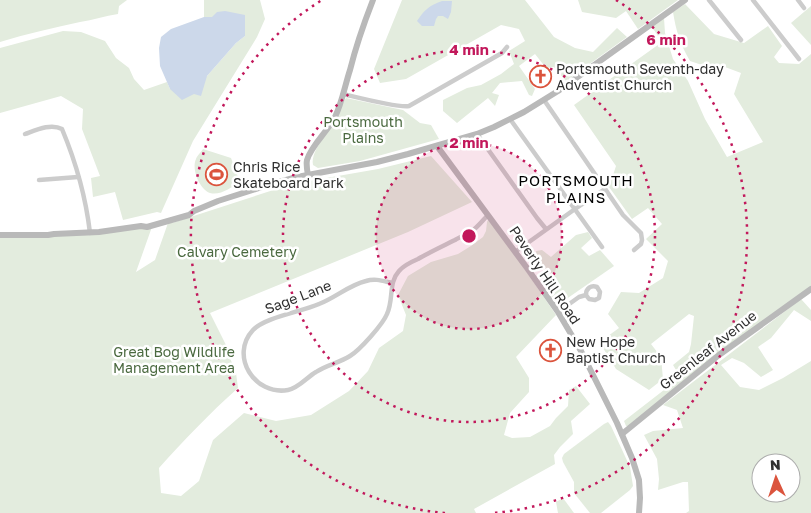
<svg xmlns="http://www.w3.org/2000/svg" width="811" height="513" font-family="'Golos Text',sans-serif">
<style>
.green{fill:#e3ecde;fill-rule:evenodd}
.water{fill:#ccd8ea}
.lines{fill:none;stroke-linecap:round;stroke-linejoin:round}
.street{stroke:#ccc;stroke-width:4.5}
.secondary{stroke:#b9b9b9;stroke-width:6}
.ring{fill:none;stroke:#c2185b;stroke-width:2.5;stroke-dasharray:2.5 5}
.labels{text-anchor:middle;stroke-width:5;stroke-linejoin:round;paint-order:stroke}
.poi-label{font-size:14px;fill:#2f2f2f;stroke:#fff;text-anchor:start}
.park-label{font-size:14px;fill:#4a693f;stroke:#fff}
.street-label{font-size:14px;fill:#2f2f2f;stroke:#fff}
.neighbourhood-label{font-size:15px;letter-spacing:1px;fill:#000;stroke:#fff}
.centre{fill:#c2185b;stroke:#fff;stroke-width:2.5}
.ring-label{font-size:15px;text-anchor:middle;font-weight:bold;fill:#c2185b;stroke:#fff;stroke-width:5;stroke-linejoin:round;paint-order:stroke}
</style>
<rect width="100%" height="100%" fill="#fff"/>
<!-- green -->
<g class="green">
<path d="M0 0H127L119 6 118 14C105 16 93 20 80 22 53 28 26 34 0 42Z"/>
<polygon points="204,0 260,0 265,19 257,37 193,141 161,213 157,212 123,220 115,192 93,197 91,178 100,176 82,129 83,109 61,96 0,113 0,48 63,31 81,32 105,41 116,58 129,68 134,79 144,90 167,82 170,89 207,76 236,43 245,36 245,15 212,17 204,17"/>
<polygon points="402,0 525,0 554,37 575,48 593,52 617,28 627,37 566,81 554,67 546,68 535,54 519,66 535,89 532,96 529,95 522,81 500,83 492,93 499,95 495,106 488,98 457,123 443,111 443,100 467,88 481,85 501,74 514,64 509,51 525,41 519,29 501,25 406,79 380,83 374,69"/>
<polygon points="578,0 678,0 638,29 626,11 616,18 582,12"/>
<path d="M685 4 714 34 744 43 768 26 782 46 774 57 779 63 799 64 811 54V286L703 365 629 426H626L624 421 691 369 684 364 676 370 673 365 689 352 691 344 694 316 689 314 651 344 661 357 663 379 649 390 616 369 603 348 608 336 619 328 608 314 621 292 639 293 663 278 668 261 646 239 662 224 648 208 632 219 609 187 616 166 574 105 662 42 652 27 664 18 665 33 673 59 688 81 705 119 727 157 763 142 734 94 741 73 717 64 702 65 690 61C680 44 676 31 673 12Z"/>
<polygon points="811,6 811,45 791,23"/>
<path d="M346 98 403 110 420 123 431 125 439 139 360 161 318 168 313 165C310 149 332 130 338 116 341 110 342 103 346 98Z"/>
<path d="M203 149 231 158 240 182C232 187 220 196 210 193 200 190 191 169 196 159 197 156 201 152 203 149Z"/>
<path d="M431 156 472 202 408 232 210 313 229 351 230 358 236 373 238 388C210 413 184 440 159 468L161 493 181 496 199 481 213 440 244 413 276 421 311 415 349 391 368 371 379 348 403 331 406 315 398 295 408 276 431 262 458 254 471 246 483 237 486 231 487 222 488 220 504 239 556 315 516 357 529 378V392L510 413 504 435 512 438 530 437 550 426 556 418 568 406 569 390 576 386 590 404 571 421 573 434 560 447 554 455 555 464 474 509 476 513H0V234L114 230 153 224 136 272 155 260 168 223 172 222V223L292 184 378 169Z"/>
<polygon points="588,232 592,238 581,248 589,256 600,250 614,266 562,302 556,303 544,286 543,281 550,274 537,259 536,251 542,250 551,257 576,235"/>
<path d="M801 299 811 310V321L794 310 771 338 758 347 773 370 761 377 744 363 732 358 721 365 740 387 759 390 783 378 811 361V513H686L689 511 688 482H683L658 490 659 479 657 459 644 435 653 431 683 428 677 410 663 405ZM761 463H791V493H761Z"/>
<polygon points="608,422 611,426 630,467 633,486 630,490 601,513 590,513 574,493 574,482 563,462 562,458 564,454 604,424"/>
<polygon points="563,498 574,513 558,513 556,502"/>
</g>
<!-- water -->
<g class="water">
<path d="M442 1H452L451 12 448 19 443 16H438L436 19 434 26H422L417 21C425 9 429 6 442 1Z"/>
<polygon points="225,11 245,15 245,36 236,43 207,76 201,96 194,94 182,100 170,89 160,66 159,48 161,37 171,29 204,17 212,17 217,12"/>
</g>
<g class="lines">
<!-- street -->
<g class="street">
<polyline points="709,0 741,40"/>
<polyline points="753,0 799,59"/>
<polyline points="798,0 804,8"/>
<path d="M343 94C356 97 398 108 409 106L502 53 507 47"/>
<polyline points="544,100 623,215 641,233 642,240 641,244 634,250"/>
<polyline points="510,119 602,247"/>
<path d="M25 134C36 130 51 123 62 129 75 160 86 199 90 233"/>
<polyline points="477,134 537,218 546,229"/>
<polyline points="39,180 78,177"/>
<polyline points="515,252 575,209 605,189"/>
<path d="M392 283C383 281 375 278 366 281 349 285 335 298 319 304 301 312 265 317 253 330 229 356 255 396 288 390 299 388 307 377 316 372 326 365 339 363 350 356 360 350 383 324 387 314 394 299 388 283 399 271 404 265 411 262 418 259 430 252 443 246 455 240 460 237 467 234 472 231 478 227 483 220 488 215"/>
<path d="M558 312 579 297 586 295C586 288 591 285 597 287L600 292 599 298 595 300 589 299 586 295"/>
</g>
<!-- secondary -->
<g class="secondary">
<polyline points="437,146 527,268 558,312 581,351 617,423 632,458 639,480 640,498 639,513"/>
<path d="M308 175C307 170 306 165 307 160 311 146 328 131 335 117 342 103 345 85 350 70 356 46 364 23 373 0"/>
<polyline points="0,235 48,235 54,234 99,232 141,226 147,227 189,215 194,211 218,201 268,185 297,177 377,162 408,154 477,134 494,127 524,112 558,91 685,0"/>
<polyline points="622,434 719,355 811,289"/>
</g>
</g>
<!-- distance rings -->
<circle cx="469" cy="236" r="93" fill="#c2185b" fill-opacity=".12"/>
<g class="ring">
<circle cx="469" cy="236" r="93"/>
<circle cx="469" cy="236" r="186"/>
<path d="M445 513A278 278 0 0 1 322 0M616 0A278 278 0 0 1 493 513"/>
</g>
<!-- icons -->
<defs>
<symbol id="church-ring" viewBox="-11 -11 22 22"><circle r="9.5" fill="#fff" stroke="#db543d" stroke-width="1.5"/><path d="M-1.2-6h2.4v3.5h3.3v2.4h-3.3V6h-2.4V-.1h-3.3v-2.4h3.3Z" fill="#db543d"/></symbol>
<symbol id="stadium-ring" viewBox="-11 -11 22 22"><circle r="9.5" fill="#fff" stroke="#db543d" stroke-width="1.5"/><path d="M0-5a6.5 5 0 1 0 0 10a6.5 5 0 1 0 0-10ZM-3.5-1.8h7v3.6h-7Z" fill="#db543d"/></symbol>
</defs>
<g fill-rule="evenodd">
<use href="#church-ring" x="528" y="64" width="25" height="25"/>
<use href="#stadium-ring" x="204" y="162" width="25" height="25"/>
<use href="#church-ring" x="538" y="338" width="25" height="25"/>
</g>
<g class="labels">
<!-- poi labels -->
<g class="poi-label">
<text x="556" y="74">Portsmouth Seventh-day<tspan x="556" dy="16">Adventist Church</tspan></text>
<text x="233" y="172">Chris Rice<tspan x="233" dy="16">Skateboard Park</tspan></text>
<text x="566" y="347">New Hope<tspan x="566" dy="16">Baptist Church</tspan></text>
</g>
<!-- park labels -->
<g class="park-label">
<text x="363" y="127">Portsmouth<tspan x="363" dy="16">Plains</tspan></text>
<text x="237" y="257">Calvary Cemetery</text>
<text x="174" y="357">Great Bog Wildlife<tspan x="174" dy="16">Management Area</tspan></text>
</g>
<!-- street labels -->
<g class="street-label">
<text transform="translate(545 275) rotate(56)" y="5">Peverly Hill Road</text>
<text transform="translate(298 297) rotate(-21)" y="5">Sage Lane</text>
<text transform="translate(708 350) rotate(-38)" y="5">Greenleaf Avenue</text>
</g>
<!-- neighbourhood labels -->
<g class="neighbourhood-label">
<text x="576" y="186">PORTSMOUTH<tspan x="576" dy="17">PLAINS</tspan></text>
</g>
</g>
<circle cx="469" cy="236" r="8" class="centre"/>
<g class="ring-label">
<text x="666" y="45">6 min</text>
<text x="469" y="55">4 min</text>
<text x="469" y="148">2 min</text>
</g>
<!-- north arrow -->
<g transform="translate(776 478) rotate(357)"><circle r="24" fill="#ffffff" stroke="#acacac"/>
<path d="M0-4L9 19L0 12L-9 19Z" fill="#db543d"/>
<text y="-8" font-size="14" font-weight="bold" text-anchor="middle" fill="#2f2f2f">N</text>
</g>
</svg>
